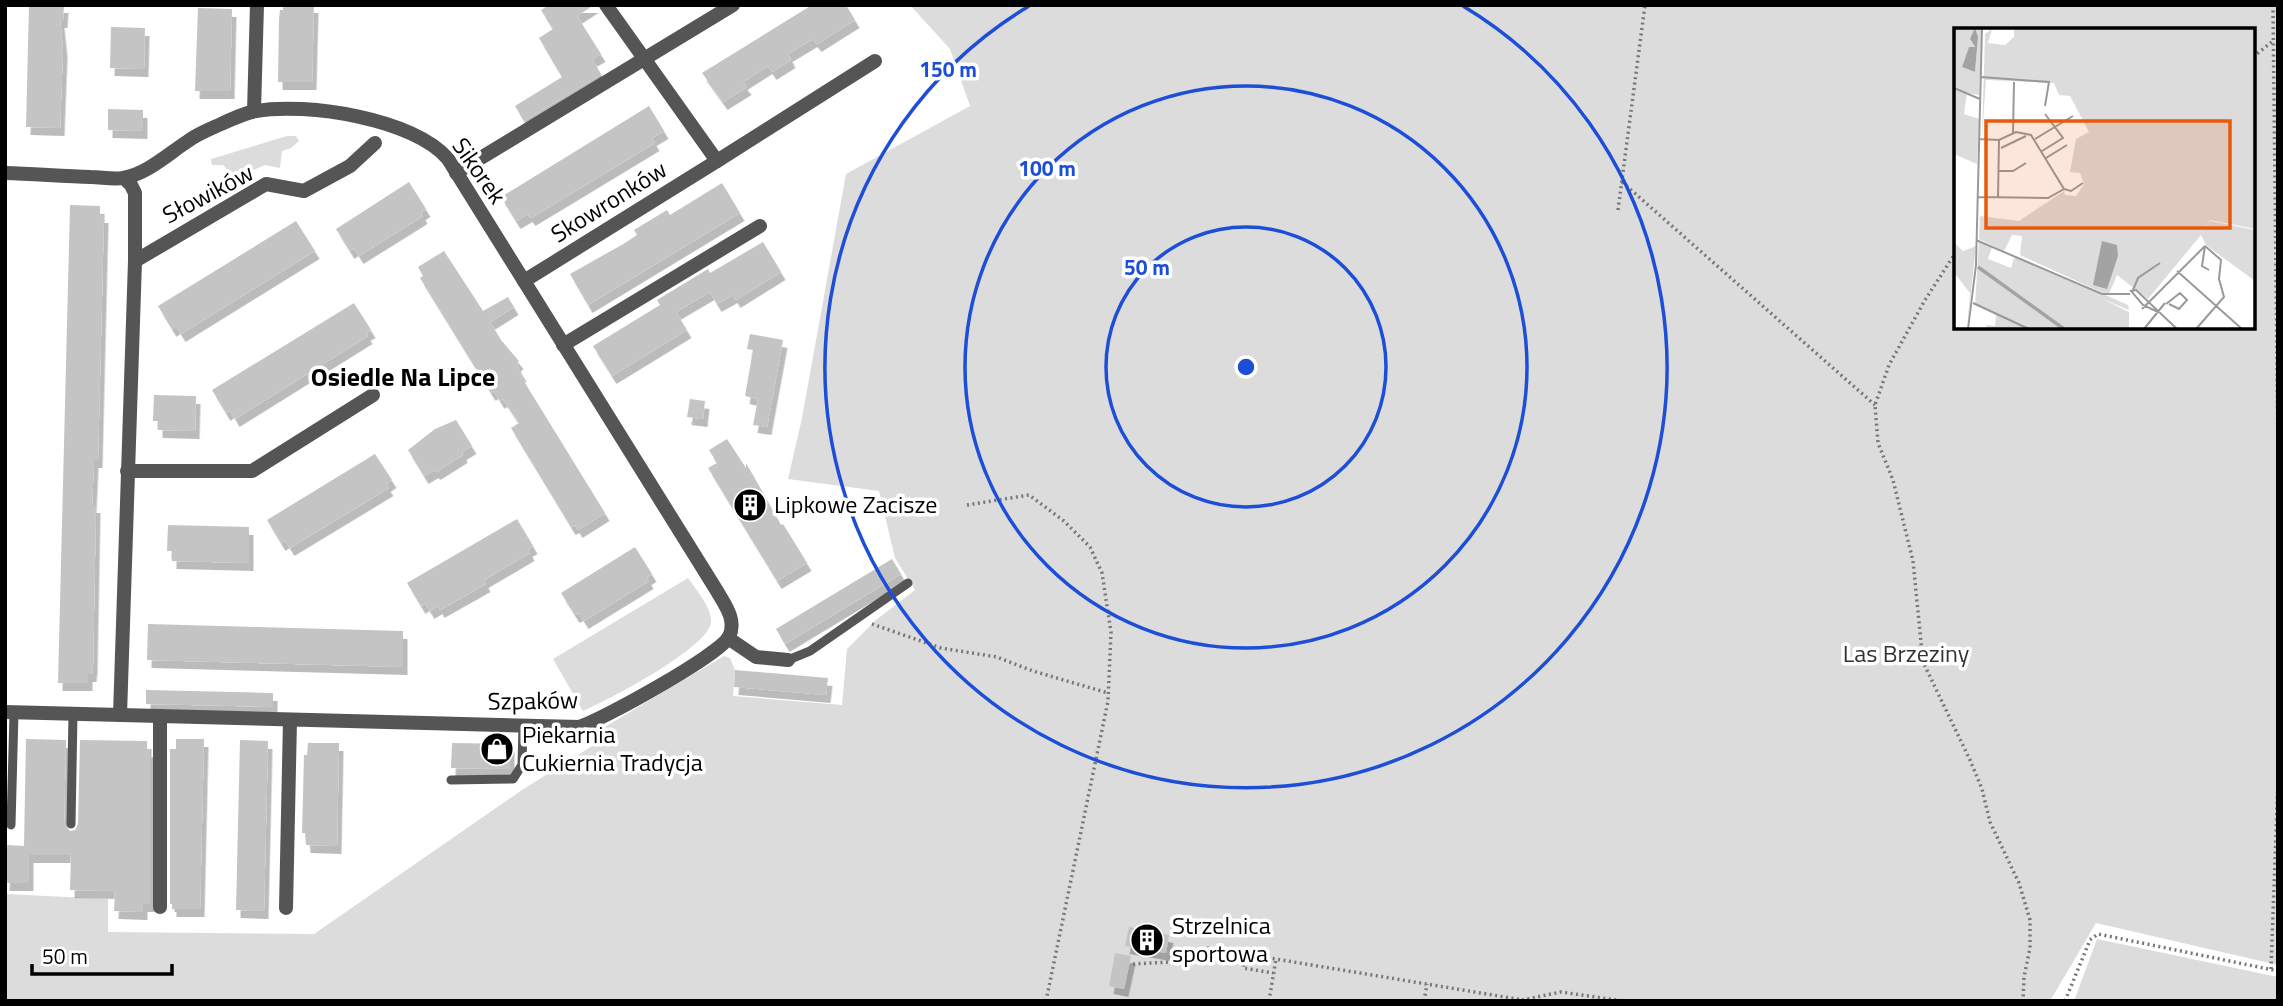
<svg xmlns="http://www.w3.org/2000/svg" width="2283" height="1006" font-family="'Titillium Web',sans-serif">
<style>
.green{fill:#dcdcdc;fill-rule:evenodd}
.building{fill:#c4c4c4;filter:url(#shadow)}
.lines{fill:none;stroke-linecap:round;stroke-linejoin:round}
.path{stroke:#777;stroke-width:3.5;stroke-dasharray:2 3.5;stroke-linecap:butt}
.service{stroke:#555;stroke-width:9}
.minor{stroke:#555;stroke-width:14}
.ring{fill:none;stroke:#1d4ed8;stroke-width:3.5}
.labels{text-anchor:middle;stroke-width:7;stroke-linejoin:round;paint-order:stroke}
.street-label{font-size:24px;fill:#000;stroke:#fff}
.poi-label{font-size:24px;fill:#000;stroke:#fff;text-anchor:start}
.park-label{font-size:24px;fill:#333;stroke:#fff}
.neighbourhood-label{font-size:26px;font-weight:bold;fill:#000;stroke:#fff}
.inset-river{fill:none;stroke:#a3a3a3;stroke-width:3.5}
.inset-road{fill:none;stroke:#999;stroke-width:2}
.view{fill:#e8590c;fill-opacity:0.15;stroke:#e8590c;stroke-width:3.5}
.inset-edge{fill:none;stroke:#000;stroke-width:3.5}
.centre{fill:#1d4ed8;stroke:#fff;stroke-width:3.5}
.ring-label{font-size:21px;text-anchor:middle;font-weight:bold;fill:#1d4ed8;stroke:#fff;stroke-width:7;stroke-linejoin:round;paint-order:stroke}
</style>
<defs>
<filter id="shadow"><feDropShadow dx="4.5" dy="8" stdDeviation="0" flood-color="#0004"/></filter>
</defs>
<rect width="100%" height="100%" fill="#fff"/>
<!-- green -->
<g class="green">
<path d="M910 5H2278V965L2096 923 2050 1001H5V894L108 899V932L314 934 522 790 597 743 593 734 724 656 730 658 735 670 733 696 842 705 847 649 876 620 915 590 895 558 879 491 788 479 802 418 846 174 970 106 950 49ZM1956 30H2253V327H1956Z"/>
<polygon points="287,136 296,136 299,141 291,148 282,151 280,168 265,165 235,178 223,165 212,165 211,159"/>
<path d="M688 578C696 590 711 606 711 621 712 646 607 701 583 711L553 659Z"/>
<polygon points="2097,939 2278,977 2278,1001 2074,1001"/>
</g>
<!-- building -->
<g class="building">
<polygon points="29,5 64,5 63,20 60,20 63,49 60,128 26,127"/>
<polygon points="283,5 314,5 312,82 278,82 279,19 280,10 283,10"/>
<polygon points="549,5 594,5 577,16 601,54 592,59 601,74 524,121 515,106 562,77 539,38 553,29 541,10"/>
<polygon points="812,5 846,5 855,20 817,44 813,39 788,54 791,60 772,72 768,66 743,82 747,87 723,102 702,73"/>
<polygon points="198,8 232,9 230,91 195,91"/>
<polygon points="111,27 145,28 144,69 110,68"/>
<polygon points="649,106 664,131 652,138 655,143 531,218 528,214 516,221 501,197"/>
<polygon points="108,109 143,110 143,131 108,130"/>
<polygon points="409,182 426,209 421,212 423,216 359,256 354,248 350,251 336,229"/>
<polygon points="722,183 740,213 588,305 570,274 625,243 637,235 634,230 667,210 670,215"/>
<polygon points="70,205 100,206 100,215 104,215 98,460 94,460 92,505 96,505 93,665 92,674 88,674 88,683 58,683"/>
<polygon points="296,221 315,251 181,334 176,326 172,329 158,306"/>
<polygon points="763,242 781,272 736,300 733,295 717,304 710,292 676,312 687,330 612,376 593,346 660,305 657,300 708,269 710,273"/>
<polygon points="444,251 483,311 508,297 514,307 490,322 501,340 519,361 516,364 522,374 520,375 605,513 578,530 575,525 571,527 511,428 519,423 503,399 500,401 494,391 491,393 420,278 423,276 418,267"/>
<polygon points="354,303 371,330 366,333 368,336 235,419 230,410 226,413 212,390"/>
<polygon points="750,334 783,340 767,427 753,425 758,399 745,396 753,350 747,349"/>
<polygon points="154,395 196,396 195,431 158,430 158,421 153,421"/>
<polygon points="690,399 705,401 703,419 687,417"/>
<polygon points="456,420 472,446 462,452 463,455 436,472 434,470 424,476 408,450 435,429"/>
<polygon points="727,439 746,468 746,463 781,525 783,524 807,563 777,581 708,468 717,463 709,450"/>
<polygon points="375,454 392,480 386,484 389,488 290,548 285,540 281,543 267,520"/>
<polygon points="517,519 533,546 528,549 530,553 484,580 486,584 440,610 438,606 430,611 425,603 421,606 407,583"/>
<polygon points="168,525 249,527 249,563 172,561 172,551 167,551"/>
<polygon points="635,547 652,574 647,577 649,581 584,621 579,613 575,615 561,593"/>
<polygon points="892,559 901,574 785,644 776,629"/>
<polygon points="148,624 403,631 403,667 147,660"/>
<polygon points="735,670 828,678 826,695 734,687"/>
<polygon points="146,690 273,693 273,707 146,704"/>
<polygon points="26,739 66,740 64,824 70,831 75,830 78,824 80,740 147,741 147,749 150,749 150,904 143,904 143,912 114,911 115,891 70,890 71,855 29,855 29,883 5,883 7,845 24,846"/>
<polygon points="176,739 204,739 200,909 172,909 172,904 170,904 170,749 176,749"/>
<polygon points="240,740 268,741 264,911 236,910"/>
<polygon points="308,743 339,743 337,846 306,845 305,833 302,833 304,755 307,755"/>
<polygon points="452,743 510,744 510,769 451,768"/>
<polygon points="1129,927 1169,935 1166,953 1125,946"/>
<polygon points="1115,953 1131,956 1124,989 1109,986"/>
</g>
<g class="lines">
<!-- path -->
<g class="path">
<polyline points="2273,5 2278,458"/>
<polyline points="2253,57 2273,41"/>
<polyline points="1622,182 1875,405"/>
<polyline points="1618,210 1645,5"/>
<polyline points="1956,252 1925,300 1889,365 1875,405 1878,443 1893,480 1913,561 1923,662 1970,760 1982,789 1990,822 2019,883 2030,920 2030,948 2024,977 2023,1001"/>
<polyline points="967,505 1029,495 1064,521 1090,547 1102,573 1111,632 1108,701 1046,1001"/>
<polyline points="872,624 941,648 997,657 1033,671 1108,693"/>
<polyline points="1246,954 1243,968 1273,973"/>
<polyline points="1133,964 1170,962 1209,948 1523,1000"/>
<polyline points="2271,969 2278,780"/>
<polyline points="1522,1000 1561,992 1623,1001"/>
<polyline points="1269,1001 1276,959"/>
<polyline points="1424,1001 1427,984"/>
<polyline points="2065,1001 2090,940 2098,934 2278,971"/>
</g>
<!-- service -->
<g class="service">
<polyline points="788,660 810,651 908,583"/>
<polyline points="451,780 513,779 522,765 523,726"/>
<polyline points="71,824 73,714"/>
<polyline points="11,825 14,713"/>
</g>
<!-- minor -->
<g class="minor">
<polyline points="254,111 257,5"/>
<polyline points="717,161 875,61"/>
<path d="M5 173C34 174 62 176 91 177 101 177 113 180 123 178 147 174 168 154 188 141 197 134 210 129 221 124 232 119 245 113 256 111 306 102 415 119 448 159L717 591C725 605 737 620 729 637 719 655 602 720 579 727L5 712"/>
<polyline points="456,173 733,5"/>
<polyline points="135,261 266,184 304,191 350,166 375,143"/>
<polyline points="524,281 717,161 606,5"/>
<polyline points="563,345 760,226"/>
<polyline points="127,471 252,471 373,395"/>
<polyline points="728,638 756,657 788,660"/>
<polyline points="120,715 135,261 135,193 131,185 124,178"/>
<polyline points="160,907 160,716"/>
<polyline points="286,908 290,720"/>
</g>
</g>
<!-- distance rings -->
<g class="ring">
<circle cx="1246" cy="367" r="140"/>
<circle cx="1246" cy="367" r="281"/>
<path d="M1463 6A421 421 0 1 1 1029 6"/>
</g>
<!-- icons -->
<defs>
<symbol id="building-disc" viewBox="-11 -11 22 22"><circle r="9.5" fill="#000" stroke="#fff"/><path d="M-4-6H4V6H1V3H-1V6H-4ZM-2.5-4.3h1.7v1.8h-1.7ZM.8-4.3h1.7v1.8H.8ZM-2.5-1h1.7V.8h-1.7ZM.8-1h1.7V.8H.8Z" fill="#fff"/></symbol>
<symbol id="shop-disc" viewBox="-11 -11 22 22"><circle r="9.5" fill="#000" stroke="#fff"/><path d="M-5-2.5h2.3a2.7 3.5 0 0 1 5.4 0H5L5.5 6h-11ZM-1.5-2.5h3a1.5 2.3 0 0 0-3 0Z" fill="#fff"/></symbol>
</defs>
<g fill-rule="evenodd">
<use href="#building-disc" x="731" y="486" width="38" height="38"/>
<use href="#shop-disc" x="478" y="730" width="38" height="38"/>
<use href="#building-disc" x="1128" y="921" width="38" height="38"/>
</g>
<g class="labels">
<!-- street labels -->
<g class="street-label">
<text transform="translate(479 171) rotate(55)" y="8">Sikorek</text>
<text transform="translate(208 194) rotate(-28)" y="8">Słowików</text>
<text transform="translate(609 202) rotate(-32)" y="8">Skowronków</text>
<text transform="translate(533 701) rotate(-1)" y="8">Szpaków</text>
</g>
<!-- poi labels -->
<g class="poi-label">
<text x="774" y="513">Lipkowe Zacisze</text>
<text x="522" y="743">Piekarnia<tspan x="522" dy="28">Cukiernia Tradycja</tspan></text>
<text x="1172" y="934">Strzelnica<tspan x="1172" dy="28">sportowa</tspan></text>
</g>
<!-- park labels -->
<g class="park-label">
<text x="1906" y="662">Las Brzeziny</text>
</g>
<!-- neighbourhood labels -->
<g class="neighbourhood-label">
<text x="403" y="386">Osiedle Na Lipce</text>
</g>
</g>
<!-- overview -->
<g transform="translate(1954 28)">
<rect width="301" height="301" fill="#fff"/>
<path d="M0 0H28L25 67 13 65 10 86 25 91 23 136 0 126ZM20 9H24L21 44 8 39 15 20H21L16 11ZM60 0H301V201L256 192 247 204 256 193 301 202V253L252 217 247 207 194 271 163 247 155 266 149 265 66 227 68 208 58 207 50 223 25 211 26 188 65 193 110 163 111 167 122 168 130 156 126 145 116 144 122 111 135 104 116 68 105 67 100 55 32 52 28 109 31 6 38 1 34 15 51 17 60 9ZM0 214 9 223 22 218 13 301 16 265 2 247ZM25 214 38 219 34 231 57 240 60 230H67L174 277 175 282 146 270 175 284V301H32L33 297 41 298 42 287 21 276Z" fill="#dcdcdc" fill-rule="evenodd"/>
<path d="M21 0 24 9 21 44 8 39 15 19H21L16 11ZM148 213 163 217 164 228 153 261 139 257Z" fill="#a3a3a3"/>
<path class="inset-river" d="M24 239 110 301"/>
<path class="inset-road" d="M27 49 95 54 91 78M0 60 26 71M59 105 60 54M25 111 45 112 62 104 77 107 110 161M81 111 119 88M47 120 72 108M88 123 109 110 91 86M92 130 113 117M45 143H59L72 135M110 161 117 163 129 155M24 169 94 170 110 161M44 169 45 112M22 212 148 266H176M251 218 248 238 255 242M223 243 288 301M179 262 184 250 206 235M19 275 75 301M212 276 226 265 233 272 225 281 215 276M188 281 251 218M204 284 189 277 177 263 182 262 223 301M14 301 22 237 28 0M190 301 211 275M242 301 270 269 265 251 267 232 251 218"/>
<path class="view" d="M32 93H276V200H32Z"/>
<rect width="301" height="301" class="inset-edge"/>
</g>
<circle cx="1246" cy="367" r="10" class="centre"/>
<g class="ring-label">
<text x="948" y="77">150 m</text>
<text x="1047" y="176">100 m</text>
<text x="1147" y="275">50 m</text>
</g>
<!-- border -->
<rect width="2283" height="1006" fill="none" stroke="#000000" stroke-width="14"/>
<!-- scale -->
<path d="M32 964v10h140v-10" fill="none" stroke="#000000" stroke-width="3.5"/>
<text x="42" y="964" font-size="21" fill="#000000" stroke="#ffffff" stroke-width="5" paint-order="stroke">50 m</text>
</svg>
